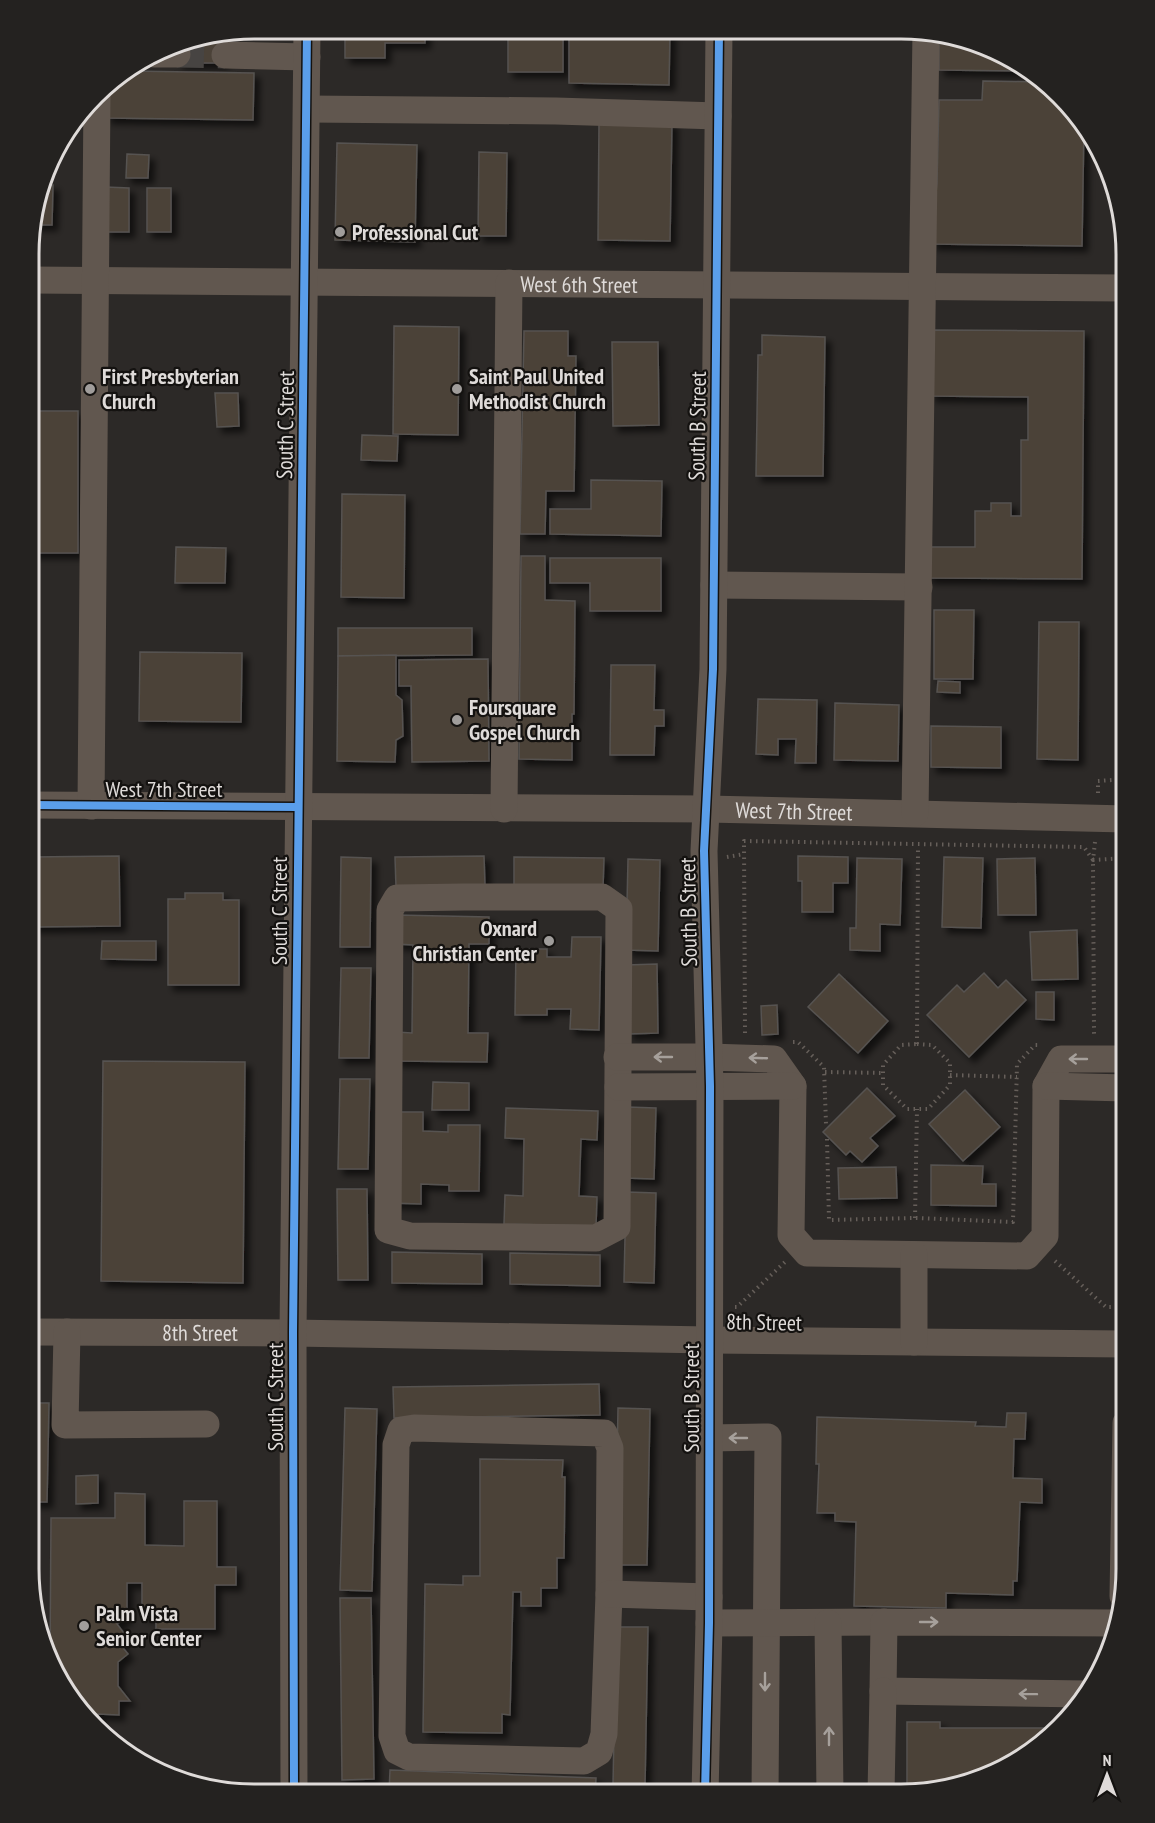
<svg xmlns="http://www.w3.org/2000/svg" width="1155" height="1823" font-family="'PT Sans Narrow',sans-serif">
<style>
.building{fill:#4c4237;stroke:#565351;stroke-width:1.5;filter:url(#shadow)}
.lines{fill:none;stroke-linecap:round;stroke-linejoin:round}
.minor-tunnel{stroke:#474442;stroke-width:27;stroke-dasharray:27 14;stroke-linecap:butt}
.path{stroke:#665f5a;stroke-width:4;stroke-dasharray:1.5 4.5;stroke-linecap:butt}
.minor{stroke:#61574f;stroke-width:27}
.cycleway-casing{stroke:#141210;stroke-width:11}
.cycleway{stroke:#5a9eea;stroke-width:8}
.oneway{stroke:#a6a09b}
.poi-dot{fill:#a09d9b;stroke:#141210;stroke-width:2}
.labels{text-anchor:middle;stroke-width:4.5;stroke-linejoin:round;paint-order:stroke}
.poi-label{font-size:22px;font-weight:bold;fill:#dfdbd9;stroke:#141210;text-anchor:start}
.street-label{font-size:22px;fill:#dfdbd9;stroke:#141210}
.rim{fill:none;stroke:#dfdbd9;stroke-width:3}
</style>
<defs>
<filter id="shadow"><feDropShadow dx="5.5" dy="5.5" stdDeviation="3" flood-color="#0009"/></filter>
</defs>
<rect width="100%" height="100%" fill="#2c2927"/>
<!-- building -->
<g class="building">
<polygon points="345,29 425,29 425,43 385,43 385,58 345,58"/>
<rect x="508" y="29" width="55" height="43"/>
<polygon points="569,29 670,30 669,85 569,83"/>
<polygon points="231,33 231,35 223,35 223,63 178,63 178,44"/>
<polygon points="939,33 987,46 1030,71 939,70"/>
<polygon points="128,71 254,73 253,120 106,118 106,84"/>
<polygon points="983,81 1045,82 1080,117 1084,123 1082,246 931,244 937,183 939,100 982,100"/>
<polygon points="599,121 672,122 670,241 598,240"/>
<polygon points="337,143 417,145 415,242 335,240"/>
<polygon points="479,152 507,153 506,236 478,236"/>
<polygon points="127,154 149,155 148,178 126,178"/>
<polygon points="43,185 53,185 52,225 31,225"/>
<polygon points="105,187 129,188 129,232 105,232"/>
<rect x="147" y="188" width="24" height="44"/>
<polygon points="394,326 459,327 458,435 393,434"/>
<polygon points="931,330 1084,331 1082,579 927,578 927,547 975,547 975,511 991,511 991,503 1011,503 1011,516 1021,516 1021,440 1028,440 1028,397 930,396"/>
<polygon points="524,331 568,331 568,356 576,356 574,491 546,491 545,534 520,534"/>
<polygon points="762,335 825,337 823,476 756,476 758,355 762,355"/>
<polygon points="612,342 658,342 659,425 613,426"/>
<polygon points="215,393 238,393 239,426 217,427"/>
<polygon points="38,411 78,411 78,553 30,553 30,449 37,449"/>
<polygon points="362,435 398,436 397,461 361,460"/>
<polygon points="591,480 662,481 661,536 550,534 550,509 591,509"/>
<polygon points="342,494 405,495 404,598 341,597"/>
<polygon points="176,547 226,548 225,583 175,583"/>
<polygon points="521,556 545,556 545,600 575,601 574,714 572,714 572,760 519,759"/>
<polygon points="550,558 661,558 661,611 590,611 590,583 550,583"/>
<polygon points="934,610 974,610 973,679 934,679"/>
<polygon points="1039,622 1079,622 1078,760 1037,759"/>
<polygon points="338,628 472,628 472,655 338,656"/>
<polygon points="140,652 242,653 241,722 139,721"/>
<polygon points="396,655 396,695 402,700 403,736 396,740 395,762 337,761 338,656"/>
<polygon points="488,659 489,761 412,762 411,686 399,686 399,660"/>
<polygon points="611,665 655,665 654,710 664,710 664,726 655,726 654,755 610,755"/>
<polygon points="938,681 960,682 960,693 937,692"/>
<polygon points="758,699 817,700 816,763 795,763 796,739 778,739 778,755 756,754"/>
<polygon points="835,703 899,705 898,761 834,760"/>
<polygon points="931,726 1001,727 1001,768 931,767"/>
<polygon points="119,856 120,926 32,927 32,910 29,910 29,872 32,872 32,857"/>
<polygon points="484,856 485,886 396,887 395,857"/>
<polygon points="798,856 848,857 848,883 833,883 833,912 802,912 802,881 798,881"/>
<polygon points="341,857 371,858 370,947 340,947"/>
<polygon points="514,857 604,858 603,888 514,887"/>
<polygon points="944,857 983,858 981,928 942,927"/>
<polygon points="857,858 902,859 900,925 880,924 880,951 850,950 850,928 856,928"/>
<polygon points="1035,858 1036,915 998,915 997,859"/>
<polygon points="628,859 660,860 658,951 626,950"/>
<polygon points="185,893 223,893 223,900 239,900 239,985 168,985 168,899 185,899"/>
<polygon points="396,915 489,917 489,944 469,944 468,1033 488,1033 487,1062 395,1061 396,1032 412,1033 413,945 396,944"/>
<polygon points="1077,930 1078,979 1032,980 1030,932"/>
<polygon points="572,937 601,937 599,1030 570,1029 571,1009 547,1009 547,1015 515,1015 516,949 547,949 547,957 571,957"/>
<polygon points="102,941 156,941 156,960 101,959"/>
<polygon points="657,964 658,1033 628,1034 627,965"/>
<polygon points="341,968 371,968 369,1058 339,1058"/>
<polygon points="984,973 998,988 1006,980 1026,1000 969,1057 927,1015 957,985 964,992"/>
<polygon points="839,974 888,1021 858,1053 808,1007"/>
<polygon points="1036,992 1054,992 1054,1020 1036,1019"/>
<polygon points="777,1005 778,1034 762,1035 761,1006"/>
<polygon points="103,1061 245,1062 243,1283 101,1281"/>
<polygon points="340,1079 370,1079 368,1169 338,1169"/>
<polygon points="433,1082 469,1083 469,1110 432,1110"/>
<polygon points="867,1088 895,1116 870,1138 878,1146 862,1162 850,1151 846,1155 823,1132"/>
<polygon points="965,1090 1000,1127 963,1161 929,1124"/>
<polygon points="627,1107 656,1108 654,1179 625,1178"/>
<polygon points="506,1108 598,1111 597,1140 581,1139 579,1196 597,1197 596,1226 504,1224 505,1195 523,1196 524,1139 505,1138"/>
<polygon points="394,1112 423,1112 423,1131 448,1132 448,1125 480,1125 479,1191 449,1191 449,1185 421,1184 421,1204 392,1203"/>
<polygon points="931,1165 983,1166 982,1184 996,1184 996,1206 931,1205"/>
<polygon points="896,1167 897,1198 839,1199 838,1168"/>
<polygon points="337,1189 367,1189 368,1280 338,1280"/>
<polygon points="626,1192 656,1193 654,1283 624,1282"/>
<polygon points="392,1252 482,1254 482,1284 392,1283"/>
<polygon points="510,1253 600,1255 600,1286 510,1284"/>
<polygon points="599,1384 600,1415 394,1418 393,1387"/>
<polygon points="29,1403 49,1403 47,1502 29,1502"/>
<polygon points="345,1408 377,1409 372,1591 340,1590"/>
<polygon points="618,1408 650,1409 647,1565 615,1565"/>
<polygon points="1007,1413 1026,1413 1025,1439 1014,1439 1013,1478 1042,1479 1042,1503 1020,1502 1017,1581 1013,1581 1013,1595 946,1593 946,1608 854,1606 856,1522 835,1521 835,1513 817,1513 819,1464 816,1464 817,1417 976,1422 975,1426 1006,1427"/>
<polygon points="480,1459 563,1460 562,1477 565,1477 564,1558 557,1558 557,1588 541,1588 541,1606 521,1606 521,1592 513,1592 510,1715 502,1714 502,1733 423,1732 425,1584 463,1585 463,1576 480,1576"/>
<polygon points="98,1475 98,1503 76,1504 76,1476"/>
<polygon points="115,1493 145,1494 145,1545 184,1546 184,1501 217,1501 217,1567 236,1567 236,1585 215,1585 215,1629 156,1629 156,1616 142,1616 142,1583 127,1583 127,1617 117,1624 127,1637 119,1643 128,1654 118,1662 118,1686 130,1701 119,1701 119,1715 98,1714 98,1724 95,1726 75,1706 50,1662 51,1518 115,1518"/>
<polygon points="340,1598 371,1598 374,1779 342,1780"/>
<polygon points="616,1627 648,1627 645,1785 613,1785"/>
<polygon points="907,1722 940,1722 940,1728 1058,1728 1038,1748 987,1777 907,1793"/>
<polygon points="390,1770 596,1778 595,1794 389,1793"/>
</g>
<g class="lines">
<!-- minor-tunnel -->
<polyline class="minor-tunnel" points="177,54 225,55"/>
<!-- path -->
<g class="path">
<polyline points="1098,793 1098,781 1126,779"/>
<polyline points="1095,842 1093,860 1126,858"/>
<polyline points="727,857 744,854"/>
<polyline points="745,1033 744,841 1084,847 1093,860 1094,1034"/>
<polyline points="793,1042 798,1042 824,1067 826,1124"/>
<polygon points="917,1044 932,1045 950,1063 950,1085 928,1109 907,1109 883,1085 883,1065 901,1045"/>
<polyline points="917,1044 918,846"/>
<polyline points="825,1072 883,1073"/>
<polyline points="950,1075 1017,1077"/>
<polyline points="827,1139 829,1220 915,1218 1013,1222 1017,1064 1035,1045 1040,1045"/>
<polyline points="915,1218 917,1109"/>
<polyline points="1055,1261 1106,1307 1126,1307"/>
<polyline points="735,1307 737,1307 785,1262"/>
</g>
<!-- minor -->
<g class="minor">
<polyline points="154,54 177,54"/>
<polyline points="225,55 307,57"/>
<polyline points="307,109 556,111 718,116"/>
<path id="s1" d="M30 280C396 282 761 287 1126 288"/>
<polyline points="714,585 919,587"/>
<path id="s2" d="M30 805 707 809 1126 819"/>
<polyline points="91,806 97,95"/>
<polyline points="504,809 509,283"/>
<polyline points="915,813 926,30"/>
<polygon points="464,897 602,897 619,909 617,1227 596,1238 410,1236 388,1230 390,910 397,898"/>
<polyline points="617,1057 709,1057 774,1059 793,1086 791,1235 807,1253 1027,1256 1045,1236 1046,1086 1061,1059 1126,1059"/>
<polyline points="1046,1086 1126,1088"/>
<polyline points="618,1087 793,1086"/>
<path id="s3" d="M29 1332 293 1333 709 1340 1126 1344"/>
<polyline points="67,1332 65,1425 206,1424"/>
<polyline points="914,1342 914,1255"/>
<polygon points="414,1428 604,1433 610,1448 609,1594 604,1734 599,1752 584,1761 409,1757 397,1751 392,1736 396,1445 401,1430"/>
<polyline points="709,1438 768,1437 765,1794"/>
<polyline points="609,1594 709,1597"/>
<polyline points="1123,1596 1126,1423"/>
<polyline points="709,1623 884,1622"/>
<polyline points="828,1623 830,1794"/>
<polyline points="1087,1694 883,1691 884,1622 1117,1623"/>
<polyline points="294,1793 293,1333 307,29"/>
<polyline points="705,1794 709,1623 710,1086 704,851 713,669 719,30"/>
<polyline points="881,1794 883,1691"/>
</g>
<defs>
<g id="cycleway">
<polyline points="30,805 298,807"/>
<polyline points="294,1793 293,1333 307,29"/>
<polyline points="705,1794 709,1623 710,1086 704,851 713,669 719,30"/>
</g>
</defs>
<!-- cycleway casing -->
<use href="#cycleway" class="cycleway-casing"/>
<!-- cycleway -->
<use href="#cycleway" class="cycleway"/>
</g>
<!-- one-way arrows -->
<defs><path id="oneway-shaft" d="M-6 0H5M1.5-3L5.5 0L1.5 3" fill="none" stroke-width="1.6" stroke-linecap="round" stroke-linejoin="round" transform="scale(1.5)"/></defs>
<g class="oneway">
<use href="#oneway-shaft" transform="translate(663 1057) rotate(180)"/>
<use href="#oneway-shaft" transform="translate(758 1058) rotate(-178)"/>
<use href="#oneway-shaft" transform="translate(1078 1059) rotate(180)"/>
<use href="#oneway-shaft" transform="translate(738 1438) rotate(180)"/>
<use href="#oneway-shaft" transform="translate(929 1622)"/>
<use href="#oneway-shaft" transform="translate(765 1682) rotate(90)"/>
<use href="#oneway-shaft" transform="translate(1028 1694) rotate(-179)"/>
<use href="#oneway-shaft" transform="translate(829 1736) rotate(-90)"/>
</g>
<!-- markers -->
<g class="poi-dot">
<circle cx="340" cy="232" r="6"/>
<circle cx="90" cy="389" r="6"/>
<circle cx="457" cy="389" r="6"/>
<circle cx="457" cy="720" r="6"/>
<circle cx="549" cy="941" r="6"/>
<circle cx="84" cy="1626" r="6"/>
</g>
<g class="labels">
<!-- poi labels -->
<g class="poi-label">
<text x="352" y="240">Professional Cut</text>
<text x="102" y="384">First Presbyterian<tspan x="102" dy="25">Church</tspan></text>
<text x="469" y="384">Saint Paul United<tspan x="469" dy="25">Methodist Church</tspan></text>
<text x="469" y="715">Foursquare<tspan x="469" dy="25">Gospel Church</tspan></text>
<text x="537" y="936" text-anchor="end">Oxnard<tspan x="537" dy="25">Christian Center</tspan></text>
<text x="96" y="1621">Palm Vista<tspan x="96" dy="25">Senior Center</tspan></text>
</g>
<!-- street labels -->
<g class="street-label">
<text dy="8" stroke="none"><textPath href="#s1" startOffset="549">West 6th Street</textPath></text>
<text transform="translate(285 425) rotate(-89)" y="8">South C Street</text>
<text transform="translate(697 426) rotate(-89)" y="8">South B Street</text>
<text x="164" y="797">West 7th Street</text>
<text dy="8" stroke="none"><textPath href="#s2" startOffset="764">West 7th Street</textPath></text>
<text transform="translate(279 911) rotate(-90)" y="8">South C Street</text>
<text transform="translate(688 912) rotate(-91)" y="8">South B Street</text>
<text transform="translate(764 1322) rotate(1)" y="8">8th Street</text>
<text dy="8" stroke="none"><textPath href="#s3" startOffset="171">8th Street</textPath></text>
<text transform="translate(275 1397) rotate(-90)" y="8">South C Street</text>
<text transform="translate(691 1398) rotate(-90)" y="8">South B Street</text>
</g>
</g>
<!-- crop -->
<path d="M0 0H1155V1823H0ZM254 39H901A215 215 0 0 1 1116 254V1569A215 215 0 0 1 901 1784H254A215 215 0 0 1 39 1569V254A215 215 0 0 1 254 39Z" fill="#242220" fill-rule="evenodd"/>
<path class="rim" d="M254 39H901A215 215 0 0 1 1116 254V1569A215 215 0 0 1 901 1784H254A215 215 0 0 1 39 1569V254A215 215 0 0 1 254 39Z"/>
<!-- north arrow -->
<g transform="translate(1107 1775)" stroke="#141210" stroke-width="4.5" paint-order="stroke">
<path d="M0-4.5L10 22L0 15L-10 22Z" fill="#dfdbd9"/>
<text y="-9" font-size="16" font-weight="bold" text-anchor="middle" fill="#dfdbd9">N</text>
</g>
</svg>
